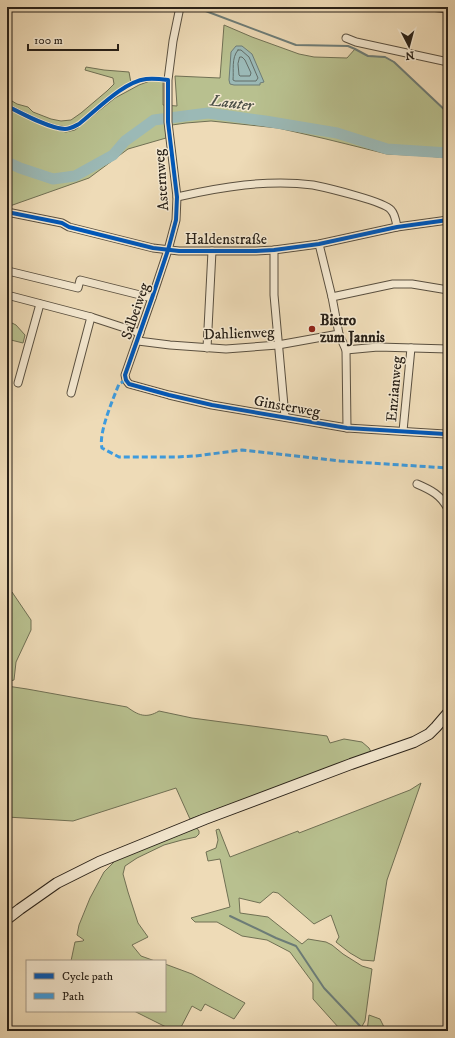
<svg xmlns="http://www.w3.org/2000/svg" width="455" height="1038" font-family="'IM FELL DW Pica',serif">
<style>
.green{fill:#b8c08f;stroke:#707054}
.water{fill:#9bb9b6;stroke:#6d7c77}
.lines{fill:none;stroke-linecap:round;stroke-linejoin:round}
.shore{stroke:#626d67;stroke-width:1}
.stream{stroke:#6d7c77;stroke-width:2}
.river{stroke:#9bb9b6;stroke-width:11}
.street-casing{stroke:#5a5040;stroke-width:9}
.secondary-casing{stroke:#292118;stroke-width:12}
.street{stroke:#f4e8d0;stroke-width:7}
.secondary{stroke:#f4e8d0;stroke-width:10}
.quiet{stroke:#3d9bdf;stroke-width:3;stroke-dasharray:6 3;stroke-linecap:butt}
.cycleway-casing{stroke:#f4e8d0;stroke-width:6}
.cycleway{stroke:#0057b8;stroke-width:4}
.poi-dot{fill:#8f2418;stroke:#f4e8d0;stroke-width:1.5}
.labels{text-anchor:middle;stroke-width:3;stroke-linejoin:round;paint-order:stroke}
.street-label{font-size:15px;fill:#292118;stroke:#f4e8d0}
.poi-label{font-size:15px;font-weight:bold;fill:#292118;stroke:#f4e8d0;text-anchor:start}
.water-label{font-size:16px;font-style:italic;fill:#4b4f47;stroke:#f4e8d0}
</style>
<rect width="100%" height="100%" fill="#eedbb7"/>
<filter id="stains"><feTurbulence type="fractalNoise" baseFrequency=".005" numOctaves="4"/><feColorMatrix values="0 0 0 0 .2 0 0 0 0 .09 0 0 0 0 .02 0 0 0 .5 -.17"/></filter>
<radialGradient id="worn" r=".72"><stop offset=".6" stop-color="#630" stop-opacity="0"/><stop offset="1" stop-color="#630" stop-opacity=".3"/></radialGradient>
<!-- green -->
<g class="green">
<polygon points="224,25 252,37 299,54 314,57 347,58 355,49 368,56 385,57 394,62 448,113 448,158 427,156 387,154 326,139 278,128 211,121 186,123 165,126 166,138 128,149 89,178 7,207 7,109 57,130 66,132 75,130 115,98 139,85 158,78 163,79 163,105 177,106 175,76 220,78"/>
<path d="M86 67 104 70 129 72 131 83C124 86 118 89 112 94 100 103 85 121 70 126 56 130 20 110 7 103V98L17 104 28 107 33 112 51 119 61 121 71 120 81 113 107 91 114 84 113 78 85 70Z"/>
<polygon points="12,323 16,325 25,335 23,343 7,339"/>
<polygon points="7,591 12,592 31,620 31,630 16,662 14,680 10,681 7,682"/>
<path d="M7 686 27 689 127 707C138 715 146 719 159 711L192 718 327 736 330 743 344 739 362 742 369 748 371 752 365 756 190 819 176 788 73 821 7 817Z"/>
<polygon points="421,783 387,880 374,961 362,960 350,953 336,942 339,937 331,915 314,924 278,893 273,892 260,903 239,898 240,913 268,917 302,944 308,939 326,942 332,945 343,954 362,966 372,969 365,1021 361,1028 339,1028 313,999 313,983 290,952 267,940 242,936 217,922 195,922 191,918 230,907 220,859 208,861 206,852 216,848 218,840 216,830 219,829 230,857 298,831 299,833 410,790"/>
<polygon points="196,827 199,831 199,834 196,837 182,840 164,845 137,858 125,866 123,874 128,892 138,923 148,937 132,945 141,956 155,961 71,961 75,942 83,941 84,940 77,935 79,925 90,898 104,872 119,857"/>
<polygon points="165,964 192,974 245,1003 234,1019 205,1004 201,1011 192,1006 179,1031 174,1031 134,1011 165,1011"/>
<polygon points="369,1015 380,1019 386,1031 367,1031"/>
</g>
<!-- water -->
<polygon class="water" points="236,46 242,46 252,54 264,82 260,83 260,85 234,85 230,84 229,80 231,52"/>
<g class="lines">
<!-- shore -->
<g class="shore">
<path d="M238 50H241L249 57 258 78 256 81H235L233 80C234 71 231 58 238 50Z"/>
<polygon points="240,57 242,57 245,60 251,73 250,76 240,76 239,75 238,64"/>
</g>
<!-- stream -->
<g class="stream">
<polyline points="203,10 296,45 348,46 355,49 368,56 385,57 394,62 448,113"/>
<polyline points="230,916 276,938 296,946 324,988 361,1027"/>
</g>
<!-- river -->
<polyline class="river" points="7,162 20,168 53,179 75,176 113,155 125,141 154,120 208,113 265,121 337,133 387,149 448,153"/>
<defs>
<g id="street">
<polyline points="180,7 173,41 168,80 168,122 177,197 176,220 168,250 152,298 125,375 126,380 129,384 169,395 212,405 347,428 445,434 448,434"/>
<polyline points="431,7 448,9"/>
<polyline points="346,38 356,42 448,62"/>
<path d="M177 197C221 187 268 179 313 185 328 188 343 192 357 196 364 198 387 205 391 210 395 214 396 221 397 227"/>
<polyline points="7,212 62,223 69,227 153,248 179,251 256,251 274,250 319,244 397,227 448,220"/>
<polyline points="319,244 332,297 339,334 346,350 347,428"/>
<polyline points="274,250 274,295 285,417"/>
<polyline points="7,275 8,271 78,288 80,280 152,298"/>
<polyline points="7,295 91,317"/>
<polyline points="332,297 393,284 412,284 448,290"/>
<polyline points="138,341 170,345 226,349 278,345 339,334"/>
<polyline points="207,348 212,251"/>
<polyline points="346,350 378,347 448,349"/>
<polyline points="18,383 40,304"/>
<polyline points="71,393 91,317 140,333"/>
<polyline points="403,431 411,348"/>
<path d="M417 484C431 490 441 495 448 509"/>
</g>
<polyline id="secondary" points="7,919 20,909 57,883 99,862 205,819 351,764 414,742 429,734 436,727 448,713"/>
</defs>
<!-- street casing -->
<use href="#street" class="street-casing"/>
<!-- secondary casing -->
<use href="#secondary" class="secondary-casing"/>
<!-- street -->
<use href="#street" class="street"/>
<!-- secondary -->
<use href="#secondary" class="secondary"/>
<!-- quiet -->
<path class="quiet" d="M126 380 119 384C113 399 98 434 102 448L119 457H176L195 456 242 450 340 461 448 468"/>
<defs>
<g id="cycleway">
<path d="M7 106C21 113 50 129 65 129 70 129 75 126 79 124 97 110 123 82 146 79 153 78 161 79 168 80V122L177 197 176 220 168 250 152 298 125 375 126 380 129 384 169 395 212 405 347 428 445 434H448"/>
<polyline points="7,212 62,223 69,227 153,248 179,251 256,251 274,250 319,244 397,227 448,220"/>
</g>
</defs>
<!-- cycleway casing -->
<use href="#cycleway" class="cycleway-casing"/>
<!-- cycleway -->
<use href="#cycleway" class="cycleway"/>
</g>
<!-- markers -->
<circle class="poi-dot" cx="312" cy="329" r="4"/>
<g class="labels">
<!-- street labels -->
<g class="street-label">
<text transform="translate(161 180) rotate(-94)" y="5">Asternweg</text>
<text x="226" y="244">Haldenstraße</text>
<text transform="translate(135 311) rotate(-71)" y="5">Salbeiweg</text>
<text transform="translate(239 333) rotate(-2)" y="5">Dahlienweg</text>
<text transform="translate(394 389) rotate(-85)" y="5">Enzianweg</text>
<text transform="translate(287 406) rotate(10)" y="5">Ginsterweg</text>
</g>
<!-- poi labels -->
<g class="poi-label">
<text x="320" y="325">Bistro<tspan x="320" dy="17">zum Jannis</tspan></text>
</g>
<!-- water labels -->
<g class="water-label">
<text transform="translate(232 102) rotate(7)" y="6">Lauter</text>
</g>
</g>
<!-- margin -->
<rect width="455" height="1038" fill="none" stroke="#eedbb7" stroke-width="24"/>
<rect x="8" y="8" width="439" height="1022" fill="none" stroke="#292118" stroke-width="2"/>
<rect x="12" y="12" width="431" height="1014" fill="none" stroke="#292118"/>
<!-- legend -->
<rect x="26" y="960" width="140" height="52" fill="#f4e8d0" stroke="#a39886"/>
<rect x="34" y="973" width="20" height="6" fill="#0057b8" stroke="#a39886"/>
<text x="62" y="980" font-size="12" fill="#292118">Cycle path</text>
<rect x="34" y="993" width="20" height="6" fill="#3d9bdf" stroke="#a39886"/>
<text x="62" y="1000" font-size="12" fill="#292118">Path</text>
<!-- north arrow -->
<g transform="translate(409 46) rotate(174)" stroke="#f4e8d0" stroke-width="3" paint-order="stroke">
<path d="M0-3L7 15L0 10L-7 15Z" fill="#292118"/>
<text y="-6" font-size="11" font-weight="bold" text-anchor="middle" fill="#292118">N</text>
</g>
<!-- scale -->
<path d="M28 44v6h90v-6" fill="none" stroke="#292118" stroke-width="2"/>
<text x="34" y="44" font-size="12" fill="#292118" stroke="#f4e8d0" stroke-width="3" paint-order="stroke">100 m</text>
<rect width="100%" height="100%" filter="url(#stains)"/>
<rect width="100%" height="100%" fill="url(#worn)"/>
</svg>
